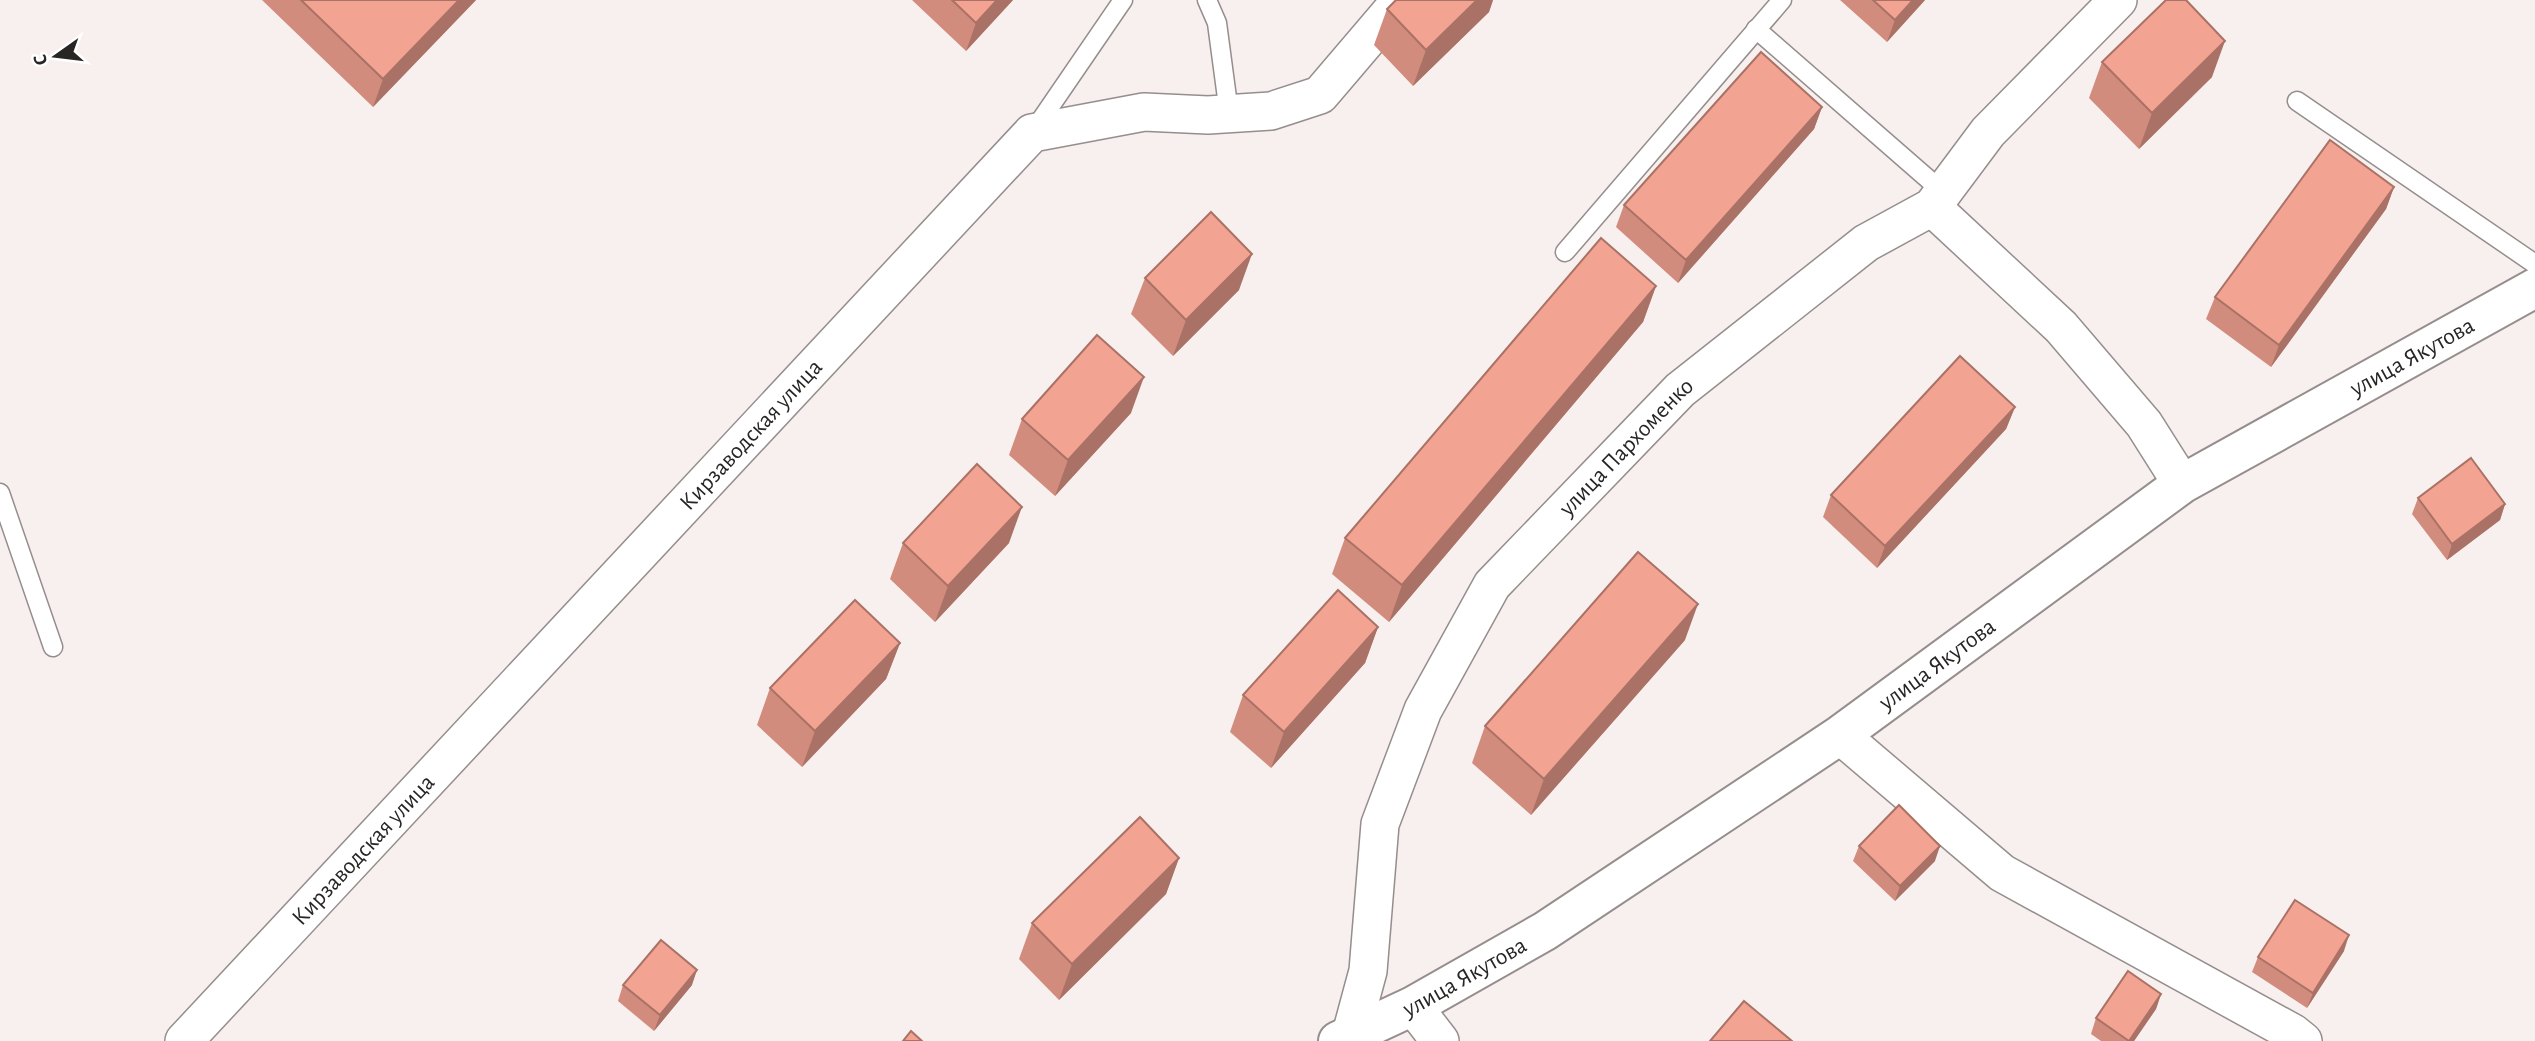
<svg xmlns="http://www.w3.org/2000/svg" width="2535" height="1041" font-family="'Alegreya Sans',sans-serif">
<style>
.lines{fill:none;stroke-linecap:round;stroke-linejoin:round}
.service-casing{stroke:#958e8c;stroke-width:21}
.minor-casing{stroke:#958e8c;stroke-width:40}
.tertiary-casing{stroke:#958e8c;stroke-width:42}
.service{stroke:#fff;stroke-width:18}
.minor{stroke:#fff;stroke-width:37}
.tertiary{stroke:#fff;stroke-width:38}
.wall{fill:#d18c7d}
.shaded-wall{fill:#aa7266}
.building{fill:#f3a391;stroke:#aa7266;stroke-width:2}
.labels{text-anchor:middle;stroke-width:7;stroke-linejoin:round;paint-order:stroke}
.street-label{font-size:24px;fill:#282625;stroke:#fff}
</style>
<rect width="100%" height="100%" fill="#f8f0ee"/>
<g class="lines">
<defs>
<g id="service">
<polyline points="1207,0 1217,23 1229,113"/>
<polyline points="1756,29 1943,192"/>
<polyline points="2297,101 2535,264"/>
<polyline points="1034,130 1123,0"/>
<polyline points="1565,252 1782,0"/>
<polyline points="0,493 53,647"/>
</g>
<g id="minor">
<polyline points="1932,207 2061,327 2144,424 2182,484"/>
<polyline points="1840,735 2002,873 2293,1033 2303,1041"/>
<polyline points="1413,1006 1440,1041"/>
<path id="s1" d="M1351 1034 1368 971 1380 824 1423 710 1492 585 1680 390 1866 243 1932 207 1988 132 2118 0"/>
<path id="s2" d="M184 1041 1032 133 1144 112 1208 115 1271 111 1320 95 1401 0"/>
</g>
<g id="tertiary">
<path id="s3" d="M1338 1041 1413 1006 1545 931 1840 735 2182 484 2535 288"/>
</g>
</defs>
<!-- service casing -->
<use href="#service" class="service-casing"/>
<!-- minor casing -->
<use href="#minor" class="minor-casing"/>
<!-- tertiary casing -->
<use href="#tertiary" class="tertiary-casing"/>
<!-- service -->
<use href="#service" class="service"/>
<!-- minor -->
<use href="#minor" class="minor"/>
<!-- tertiary -->
<use href="#tertiary" class="tertiary"/>
</g>
<!-- wall -->
<g class="wall">
<polygon points="262,0 476,0 373,107"/>
<polygon points="912,0 1013,0 966,51"/>
<polygon points="1396,0 1493,0 1489,12 1413,86 1374,45 1387,9"/>
<polygon points="1840,0 1925,0 1887,42"/>
<polygon points="2102,62 2212,77 2139,149 2089,98"/>
<polygon points="1822,107 1814,129 1678,283 1616,227 1624,205"/>
<polygon points="2394,187 2386,209 2271,367 2206,319 2215,297"/>
<polygon points="1145,278 1239,290 1173,356 1131,314"/>
<polygon points="1656,286 1643,322 1389,622 1332,574 1345,538"/>
<polygon points="2015,407 2006,429 1877,568 1823,517 1831,495"/>
<polygon points="1131,413 1055,496 1009,455 1022,419"/>
<polygon points="2418,498 2505,504 2500,520 2447,560 2412,514"/>
<polygon points="903,543 1009,543 935,622 890,579"/>
<polygon points="1378,627 1365,663 1271,768 1230,732 1243,695"/>
<polygon points="1685,640 1531,815 1472,763 1485,726"/>
<polygon points="900,643 886,679 802,767 757,725 770,688"/>
<polygon points="1859,846 1935,861 1895,901 1853,861"/>
<polygon points="1179,858 1166,894 1059,1000 1019,959 1032,923"/>
<polygon points="2344,951 2307,1008 2252,972 2258,957"/>
<polygon points="623,985 692,985 654,1031 618,1001"/>
<polygon points="2161,994 2156,1009 2134,1041 2101,1041 2091,1034 2096,1018"/>
</g>
<!-- shaded-wall -->
<g class="shaded-wall">
<polygon points="459,0 476,0 373,107 383,79"/>
<polygon points="997,0 1013,0 966,51 976,23"/>
<polygon points="1477,0 1493,0 1489,12 1413,86 1426,50"/>
<polygon points="1913,0 1925,0 1887,42 1895,20"/>
<polygon points="2225,41 2212,77 2139,149 2152,113"/>
<polygon points="1822,107 1814,129 1678,283 1686,260"/>
<polygon points="2394,187 2386,209 2271,367 2279,345"/>
<polygon points="1252,254 1239,290 1173,356 1186,320"/>
<polygon points="1656,286 1643,322 1389,622 1402,585"/>
<polygon points="1144,377 1131,413 1055,496 1068,460"/>
<polygon points="2015,407 2006,429 1877,568 1885,546"/>
<polygon points="2505,504 2500,520 2447,560 2452,544"/>
<polygon points="1022,507 1009,543 935,622 948,586"/>
<polygon points="1698,604 1685,640 1531,815 1544,779"/>
<polygon points="1378,627 1365,663 1271,768 1284,732"/>
<polygon points="900,643 886,679 802,767 815,731"/>
<polygon points="1940,846 1935,861 1895,901 1900,886"/>
<polygon points="1179,858 1166,894 1059,1000 1072,964"/>
<polygon points="2349,935 2344,951 2307,1008 2313,993"/>
<polygon points="697,970 692,985 654,1031 660,1015"/>
<polygon points="2161,994 2156,1009 2134,1041 2129,1041"/>
</g>
<!-- building -->
<g class="building">
<polygon points="301,0 459,0 383,79"/>
<polygon points="952,0 997,0 976,23"/>
<polygon points="1396,0 1477,0 1426,50 1387,9"/>
<polygon points="1873,0 1913,0 1895,20"/>
<polygon points="2166,0 2186,0 2225,41 2152,113 2102,62"/>
<polygon points="1761,52 1822,107 1686,260 1624,205"/>
<polygon points="2330,140 2394,187 2279,345 2215,297"/>
<polygon points="1211,212 1252,254 1186,320 1145,278"/>
<polygon points="1601,238 1656,286 1402,585 1345,538"/>
<polygon points="1097,335 1144,377 1068,460 1022,419"/>
<polygon points="1960,356 2015,407 1885,546 1831,495"/>
<polygon points="2471,458 2505,504 2452,544 2418,498"/>
<polygon points="977,464 1022,507 948,586 903,543"/>
<polygon points="1638,552 1698,604 1544,779 1485,726"/>
<polygon points="1338,590 1378,627 1284,732 1243,695"/>
<polygon points="855,600 900,643 815,731 770,688"/>
<polygon points="1899,805 1940,846 1900,886 1859,846"/>
<polygon points="1140,817 1179,858 1072,964 1032,923"/>
<polygon points="2295,900 2349,935 2313,993 2258,957"/>
<polygon points="661,940 697,970 660,1015 623,985"/>
<polygon points="2128,971 2161,994 2129,1041 2096,1018"/>
<polygon points="1744,1001 1792,1041 1710,1041"/>
<polygon points="911,1031 922,1041 903,1041"/>
</g>
<g class="labels">
<!-- street labels -->
<g class="street-label">
<text dy="8" stroke="none"><textPath href="#s3" startOffset="1276">улица Якутова</textPath></text>
<text dy="8" stroke="none"><textPath href="#s2" startOffset="830">Кирзаводская улица</textPath></text>
<text dy="8" stroke="none"><textPath href="#s1" startOffset="670">улица Пархоменко</textPath></text>
<text dy="8" stroke="none"><textPath href="#s3" startOffset="709">улица Якутова</textPath></text>
<text dy="8" stroke="none"><textPath href="#s2" startOffset="262">Кирзаводская улица</textPath></text>
<text dy="8" stroke="none"><textPath href="#s3" startOffset="142">улица Якутова</textPath></text>
</g>
</g>
<!-- north arrow -->
<g transform="translate(56 56) rotate(256)" stroke="#ffffff" stroke-width="5" paint-order="stroke">
<path d="M0-5L12 26L0 18L-12 26Z" fill="#282625"/>
<text y="-10" font-size="19" font-weight="bold" text-anchor="middle" fill="#282625">С</text>
</g>
</svg>
